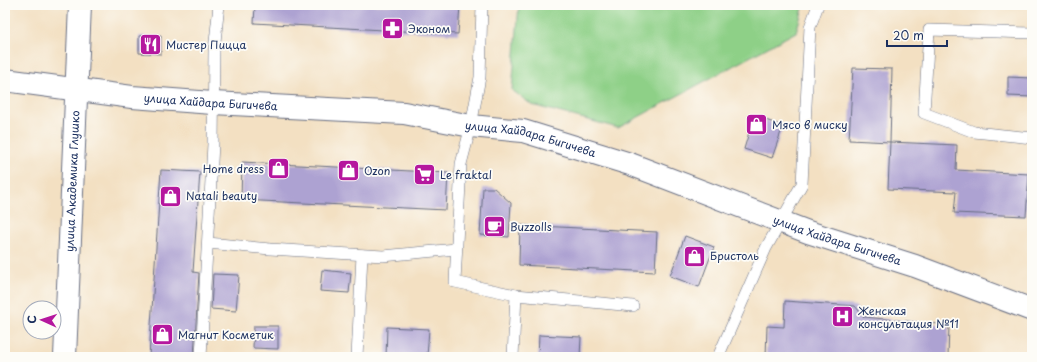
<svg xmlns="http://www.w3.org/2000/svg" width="1037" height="362" font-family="'Playpen Sans',sans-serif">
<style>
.green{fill:#8ed087;stroke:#548072}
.building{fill:#ada2d2}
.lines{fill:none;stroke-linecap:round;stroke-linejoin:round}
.service-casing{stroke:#676d81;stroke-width:12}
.minor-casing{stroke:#676d81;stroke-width:24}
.service{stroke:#fff;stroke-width:11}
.minor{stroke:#fff;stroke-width:22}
.labels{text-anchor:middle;stroke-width:3.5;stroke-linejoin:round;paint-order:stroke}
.poi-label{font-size:11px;fill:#1b2f5e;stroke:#fdfcf7;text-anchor:start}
.street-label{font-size:11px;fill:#1b2f5e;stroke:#fdfcf7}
</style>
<rect width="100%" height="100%" fill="#fdfcf7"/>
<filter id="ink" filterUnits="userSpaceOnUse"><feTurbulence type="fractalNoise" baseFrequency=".025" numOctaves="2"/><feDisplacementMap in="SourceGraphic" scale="8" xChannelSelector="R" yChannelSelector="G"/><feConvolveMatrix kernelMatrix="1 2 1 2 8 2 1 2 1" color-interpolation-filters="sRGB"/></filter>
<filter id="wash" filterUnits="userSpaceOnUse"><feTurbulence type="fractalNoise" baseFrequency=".012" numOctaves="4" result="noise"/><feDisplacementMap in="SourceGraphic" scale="16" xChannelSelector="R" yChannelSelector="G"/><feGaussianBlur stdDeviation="0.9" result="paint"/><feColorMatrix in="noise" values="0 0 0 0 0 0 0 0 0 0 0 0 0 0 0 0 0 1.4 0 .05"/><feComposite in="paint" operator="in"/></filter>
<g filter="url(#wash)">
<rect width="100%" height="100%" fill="#f3e0c2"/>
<!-- green -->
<polygon class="green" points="519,5 804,5 796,32 618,128 532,105 512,90"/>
<g id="blocks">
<!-- building -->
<g class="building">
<polygon points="255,5 460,5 458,34 254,23"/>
<polygon points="139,36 161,36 161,54 139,53"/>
<polygon points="853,68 892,69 890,142 849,140"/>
<polygon points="1008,77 1032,78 1032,97 1008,96"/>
<polygon points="754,116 783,126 772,158 744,149"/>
<polygon points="890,142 957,145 956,170 1029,174 1026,216 954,213 956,192 888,189"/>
<polygon points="242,162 448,173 446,210 241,200"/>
<polygon points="161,170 200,172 193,272 199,273 194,357 149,357"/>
<polygon points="483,188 494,188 511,203 509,237 480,235"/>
<polygon points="520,225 657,232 655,272 519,265"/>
<polygon points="685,236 714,247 699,287 670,276"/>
<polygon points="322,270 351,273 349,293 320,291"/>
<polygon points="213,274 239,275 236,311 211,309"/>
<polygon points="785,301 855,306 864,317 949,325 948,357 766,357 767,326 784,327"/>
<polygon points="254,326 278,326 278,349 253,348"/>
<polygon points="387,327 429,329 427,357 386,357"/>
<polygon points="539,335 581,337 580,357 538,357"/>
</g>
</g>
</g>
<g filter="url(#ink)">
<use href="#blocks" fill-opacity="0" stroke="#676d81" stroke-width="1"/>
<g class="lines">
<defs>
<g id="service">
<polyline points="482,5 480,77 471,126 461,164 455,282 516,295 633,306"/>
<polyline points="1032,33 929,30 924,113 974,132 1032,138"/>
<polyline points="208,243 270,249 383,256 456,249"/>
<polyline points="201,357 213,144 214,51 219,5"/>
<polyline points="357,357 362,255"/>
<polyline points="513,357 516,295"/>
<polyline points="718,357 766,248 802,184 810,27 818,5"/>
</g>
<g id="minor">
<path id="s1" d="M5 80 132 97 213 103 404 113 471 126 523 131 630 164 808 232 915 266 1032 310"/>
<path id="s2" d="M65 357 80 5"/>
</g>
</defs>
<!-- service casing -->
<use href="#service" class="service-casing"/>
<!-- minor casing -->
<use href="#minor" class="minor-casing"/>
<!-- service -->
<use href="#service" class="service"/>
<!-- minor -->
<use href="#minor" class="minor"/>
</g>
</g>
<!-- icons -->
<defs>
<symbol id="pharmacy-square" viewBox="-11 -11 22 22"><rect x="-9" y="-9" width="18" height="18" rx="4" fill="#b5179e" stroke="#fdfcf7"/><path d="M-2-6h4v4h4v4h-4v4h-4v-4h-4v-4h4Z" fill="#fff"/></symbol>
<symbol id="restaurant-square" viewBox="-11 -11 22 22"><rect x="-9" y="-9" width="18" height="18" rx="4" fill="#b5179e" stroke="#fdfcf7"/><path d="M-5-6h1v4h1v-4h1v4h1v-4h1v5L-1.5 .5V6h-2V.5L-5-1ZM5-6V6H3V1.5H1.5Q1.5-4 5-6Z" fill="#fff"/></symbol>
<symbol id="shop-square" viewBox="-11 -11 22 22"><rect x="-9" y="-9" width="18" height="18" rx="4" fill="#b5179e" stroke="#fdfcf7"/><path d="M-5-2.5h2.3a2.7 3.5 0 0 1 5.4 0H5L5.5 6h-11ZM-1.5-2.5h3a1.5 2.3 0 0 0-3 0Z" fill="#fff"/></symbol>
<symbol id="supermarket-square" viewBox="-11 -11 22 22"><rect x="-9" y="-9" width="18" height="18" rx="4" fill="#b5179e" stroke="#fdfcf7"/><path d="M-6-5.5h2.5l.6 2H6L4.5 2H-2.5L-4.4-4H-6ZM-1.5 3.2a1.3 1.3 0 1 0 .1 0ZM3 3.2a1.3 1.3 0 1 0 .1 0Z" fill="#fff"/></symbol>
<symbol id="cafe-square" viewBox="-11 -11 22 22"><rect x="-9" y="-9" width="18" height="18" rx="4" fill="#b5179e" stroke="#fdfcf7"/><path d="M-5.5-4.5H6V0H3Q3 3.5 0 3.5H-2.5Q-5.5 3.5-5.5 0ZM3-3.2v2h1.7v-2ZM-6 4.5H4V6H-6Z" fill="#fff"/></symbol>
<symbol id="hospital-square" viewBox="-11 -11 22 22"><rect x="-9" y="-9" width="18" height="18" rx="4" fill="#b5179e" stroke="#fdfcf7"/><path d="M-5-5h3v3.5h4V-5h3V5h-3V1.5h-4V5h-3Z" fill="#fff"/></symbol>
</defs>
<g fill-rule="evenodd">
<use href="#pharmacy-square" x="380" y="16" width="25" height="25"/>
<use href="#restaurant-square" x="138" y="32" width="25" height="25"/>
<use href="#shop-square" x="744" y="112" width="25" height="25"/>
<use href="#shop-square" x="266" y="156" width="25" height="25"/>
<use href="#shop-square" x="336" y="158" width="25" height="25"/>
<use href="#supermarket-square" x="412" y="162" width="25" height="25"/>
<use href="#shop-square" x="158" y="184" width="25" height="25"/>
<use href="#cafe-square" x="482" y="214" width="25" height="25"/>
<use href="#shop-square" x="682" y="244" width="25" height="25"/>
<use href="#hospital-square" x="830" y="304" width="25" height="25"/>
<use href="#shop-square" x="150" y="322" width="25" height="25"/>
</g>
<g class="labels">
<!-- poi labels -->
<g class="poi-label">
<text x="408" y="33">Эконом</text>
<text x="166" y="49">Мистер Пицца</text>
<text x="772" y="129">Мясо в миску</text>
<text x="264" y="173" text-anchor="end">Home dress</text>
<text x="364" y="175">Ozon</text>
<text x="440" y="179">Le fraktal</text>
<text x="186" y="200">Natali beauty</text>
<text x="510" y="231">Buzzolls</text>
<text x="710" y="260">Бристоль</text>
<text x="858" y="315">Женская<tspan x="858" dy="13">консультация №11</tspan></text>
<text x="178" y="339">Магнит Косметик</text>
</g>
<!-- street labels -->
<g class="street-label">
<text dy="4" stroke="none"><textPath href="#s1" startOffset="207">улица Хайдара Бигичева</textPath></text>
<text dy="4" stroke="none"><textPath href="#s1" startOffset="530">улица Хайдара Бигичева</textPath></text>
<text dy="4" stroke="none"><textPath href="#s2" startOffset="176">улица Академика Глушко</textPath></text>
<text dy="4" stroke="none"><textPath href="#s1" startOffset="854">улица Хайдара Бигичева</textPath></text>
</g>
</g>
<!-- margin -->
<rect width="1037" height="362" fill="none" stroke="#fdfcf7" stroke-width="20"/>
<!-- north arrow -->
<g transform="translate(42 320) rotate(273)"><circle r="19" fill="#fdfcf7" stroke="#a3aaba"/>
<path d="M0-3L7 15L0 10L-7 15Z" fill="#b5179e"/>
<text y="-6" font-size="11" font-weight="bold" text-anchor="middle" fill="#1b2f5e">С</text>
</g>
<!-- scale -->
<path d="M887 40v6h60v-6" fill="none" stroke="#1b2f5e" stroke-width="2"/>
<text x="893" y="40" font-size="12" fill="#1b2f5e" stroke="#fdfcf7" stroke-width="3" paint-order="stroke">20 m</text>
</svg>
